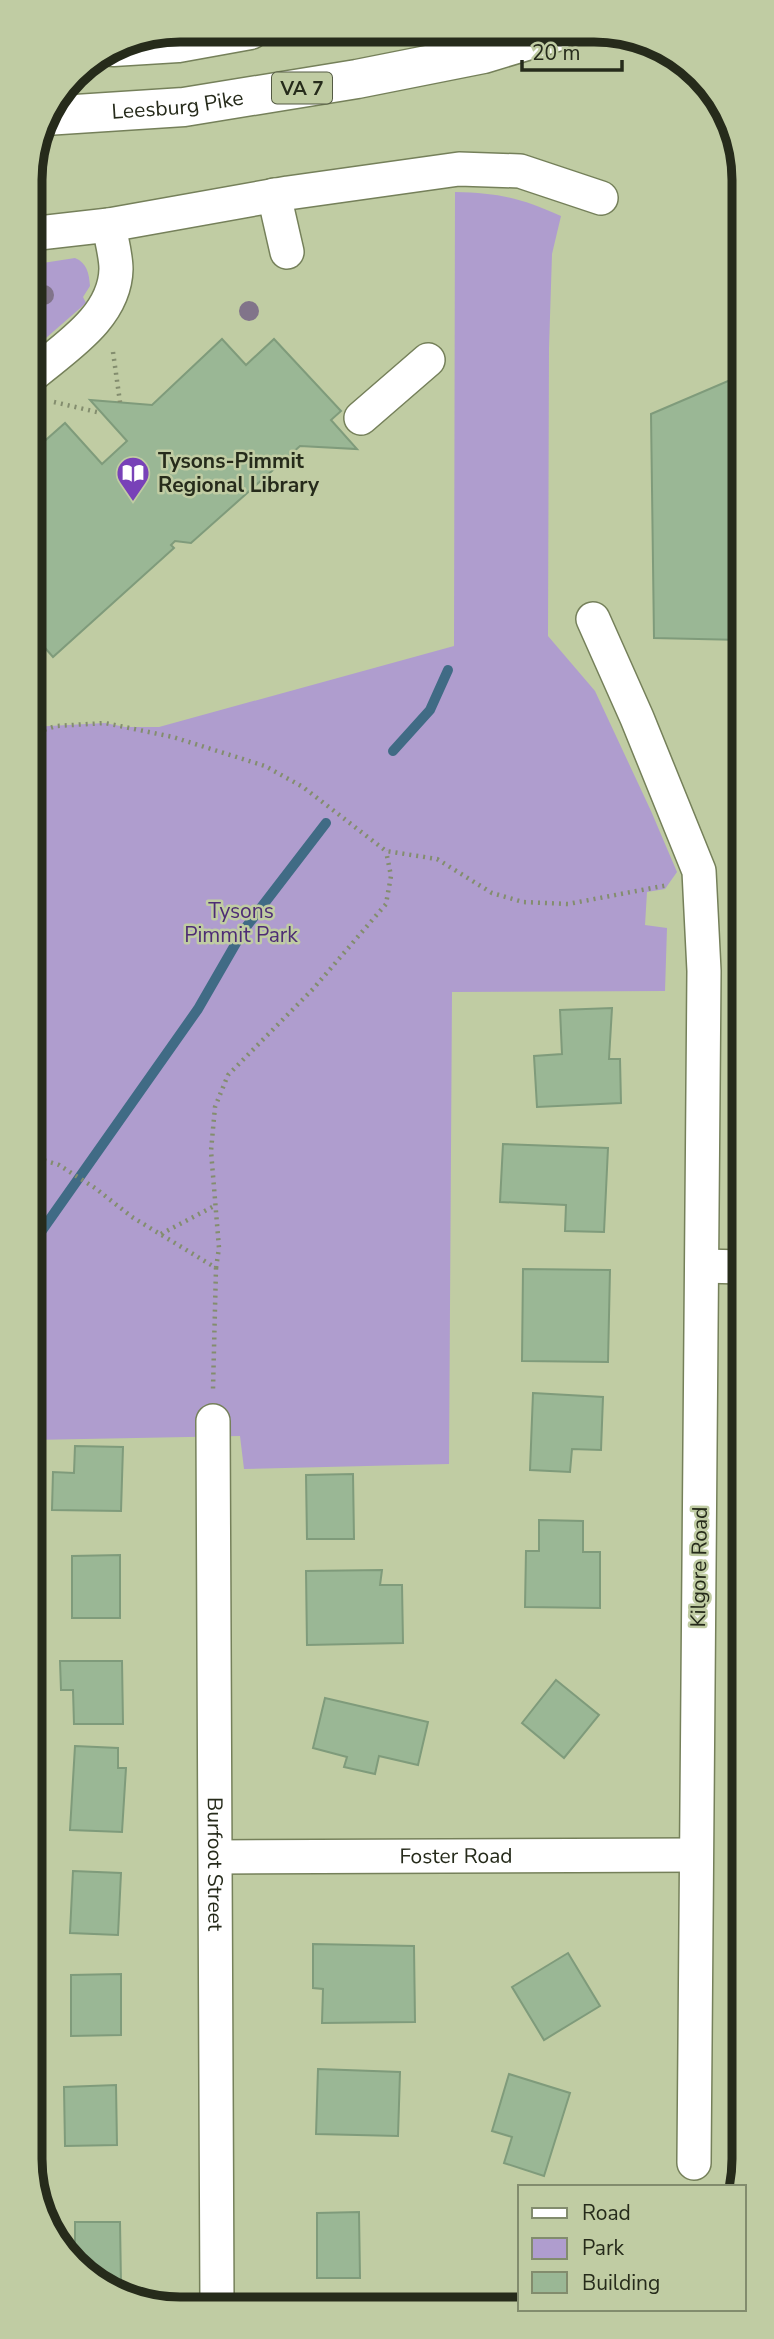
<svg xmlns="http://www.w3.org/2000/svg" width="774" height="2339" font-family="'Nunito Sans',sans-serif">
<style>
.green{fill:#af9dce}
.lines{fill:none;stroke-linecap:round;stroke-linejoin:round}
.stream{stroke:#406b85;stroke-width:10}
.building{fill:#9ab795;stroke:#7f9b7b;stroke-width:2}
.minor-casing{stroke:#75805a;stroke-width:36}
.major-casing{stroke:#75805a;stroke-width:41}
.path{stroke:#838d6e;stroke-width:4.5;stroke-dasharray:2 5;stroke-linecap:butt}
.minor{stroke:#fff;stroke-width:33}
.major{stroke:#fff;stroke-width:38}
.tree{fill:#81748a}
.labels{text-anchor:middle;stroke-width:5;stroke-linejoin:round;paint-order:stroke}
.shield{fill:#c0cca3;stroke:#545b44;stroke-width:2}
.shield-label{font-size:19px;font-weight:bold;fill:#262b1b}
.street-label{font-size:21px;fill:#262b1b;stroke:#c0cca3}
.poi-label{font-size:21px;font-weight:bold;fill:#262b1b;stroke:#c0cca3;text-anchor:start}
.park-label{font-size:21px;fill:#4d2c75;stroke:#c0cca3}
.rim{fill:none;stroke:#262b1b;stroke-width:9}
</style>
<rect width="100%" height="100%" fill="#c0cca3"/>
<!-- green -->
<g class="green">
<path d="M455 192C499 193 521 198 561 216L552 254 549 348 548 636 595 691 651 811 677 872 665 889 647 892 645 925 667 928 665 991 452 992 449 1464 244 1469 240 1436 32 1440 31 727 105 723 125 727H159L454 646Z"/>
<path d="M75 258C87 263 89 273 90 286L83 297 86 303 30 352V265Z"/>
</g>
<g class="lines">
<!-- stream -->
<g class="stream">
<polyline points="393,751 430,710 448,670"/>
<polyline points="31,1246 198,1009 243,931 326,823"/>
</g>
</g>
<!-- building -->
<g class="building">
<polygon points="222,339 246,365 274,339 341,411 331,420 357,449 300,446 191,543 175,541 171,545 174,548 53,657 31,632 30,454 65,423 102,464 127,441 90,400 152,405"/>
<polygon points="742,375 742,640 654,638 651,414"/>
<polygon points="612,1008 609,1059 620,1059 621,1103 537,1107 534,1056 562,1054 560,1010"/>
<polygon points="503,1144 608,1148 604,1232 565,1231 566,1205 500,1202"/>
<polygon points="523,1269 610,1270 608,1362 522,1361"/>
<polygon points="533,1393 603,1397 601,1450 572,1449 570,1472 530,1470"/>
<polygon points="75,1446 123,1447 121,1511 52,1510 53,1472 74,1473"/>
<polygon points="353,1474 354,1539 307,1539 306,1475"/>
<polygon points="539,1520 583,1521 583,1552 600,1552 600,1608 525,1607 526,1551 539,1551"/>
<polygon points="120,1555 120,1618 72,1618 72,1556"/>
<polygon points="382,1570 380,1585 402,1585 403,1643 307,1645 306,1571"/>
<polygon points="60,1661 122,1661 123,1724 74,1724 73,1690 61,1690"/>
<polygon points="556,1680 599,1715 564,1758 522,1723"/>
<polygon points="325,1698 428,1722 418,1765 379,1756 375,1774 344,1767 347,1757 313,1748"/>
<polygon points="75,1746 118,1748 118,1768 126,1768 122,1832 70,1830"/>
<polygon points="73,1871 121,1873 118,1935 70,1933"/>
<polygon points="313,1944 414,1946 415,2022 322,2023 323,1989 313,1988"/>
<polygon points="568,1953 600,2006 544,2040 512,1987"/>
<polygon points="121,1974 121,2035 71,2036 71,1975"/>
<polygon points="318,2069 400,2072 398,2136 316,2134"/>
<polygon points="509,2074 570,2093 544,2176 504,2163 512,2137 492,2131"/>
<polygon points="116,2085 117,2145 65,2146 64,2087"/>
<polygon points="359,2212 360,2278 317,2278 317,2213"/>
<polygon points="75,2222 120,2222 121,2284 109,2284 75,2266"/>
</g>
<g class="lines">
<defs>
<g id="minor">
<polyline points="274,195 287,252"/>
<polyline points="30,234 109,225 288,193 459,169 520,171 601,198"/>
<path d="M30 377C64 348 115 318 116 269 116 255 111 239 109 225"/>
<polyline points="361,418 428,360"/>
<polyline points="593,619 637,718 699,871 704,971 694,2163"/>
<polyline points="702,1266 743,1267"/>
<path id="s1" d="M213 1421 217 2306"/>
<path id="s2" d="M216 1857 696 1855"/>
</g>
<g id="major">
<polyline points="113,47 178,43 250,30"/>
<path id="s3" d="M45 116 184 107 357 79 483 54 556 32"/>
</g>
</defs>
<!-- minor casing -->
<use href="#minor" class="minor-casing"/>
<!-- major casing -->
<use href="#major" class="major-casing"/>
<!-- path -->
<g class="path">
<polyline points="113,352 120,402"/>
<polyline points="54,402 101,413"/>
<polyline points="31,734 56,726 105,723 173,737 265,766 303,787 386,851 437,859 492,893 523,902 568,904 668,885"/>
<polyline points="31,1156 59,1165 95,1188 132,1217 216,1268 213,1389"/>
<polyline points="161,1234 216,1205"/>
<polyline points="216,1268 219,1248 211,1151 215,1107 228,1075 313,989 386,904 391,876 386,851"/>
</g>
<!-- minor -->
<use href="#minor" class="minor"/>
<!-- major -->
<use href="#major" class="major"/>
</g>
<!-- trees -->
<g class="tree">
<circle cx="44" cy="295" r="10"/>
<circle cx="249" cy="311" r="10"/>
</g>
<!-- icons -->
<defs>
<symbol id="library-pin" viewBox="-11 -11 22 30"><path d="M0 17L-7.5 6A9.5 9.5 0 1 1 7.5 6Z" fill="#7841b8" stroke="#c0cca3"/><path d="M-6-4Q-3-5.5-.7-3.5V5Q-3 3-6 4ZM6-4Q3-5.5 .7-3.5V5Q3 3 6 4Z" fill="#fff"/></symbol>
</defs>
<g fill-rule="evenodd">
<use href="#library-pin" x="114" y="454" width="38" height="52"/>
</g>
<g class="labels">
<!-- shield labels -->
<rect class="shield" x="272" y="72.5" width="60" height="31" rx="5"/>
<g class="shield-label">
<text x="302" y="95">VA 7</text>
</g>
<!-- street labels -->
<g class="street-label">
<text dy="7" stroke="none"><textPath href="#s3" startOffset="133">Leesburg Pike</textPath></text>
<text transform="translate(699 1567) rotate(-89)" y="7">Kilgore Road</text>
<text dy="7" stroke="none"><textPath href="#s2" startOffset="240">Foster Road</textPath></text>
<text dy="7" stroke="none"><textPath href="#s1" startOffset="443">Burfoot Street</textPath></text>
</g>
<!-- poi labels -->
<g class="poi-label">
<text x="158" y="468">Tysons-Pimmit<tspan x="158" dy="24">Regional Library</tspan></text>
</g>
<!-- park labels -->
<g class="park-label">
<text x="241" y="918">Tysons<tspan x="241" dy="24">Pimmit Park</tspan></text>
</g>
</g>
<!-- crop -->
<path d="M0 0H774V2339H0ZM180 42H594A138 138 0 0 1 732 180V2159A138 138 0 0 1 594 2297H180A138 138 0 0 1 42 2159V180A138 138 0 0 1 180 42Z" fill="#c0cca3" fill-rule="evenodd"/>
<path class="rim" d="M180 42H594A138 138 0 0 1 732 180V2159A138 138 0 0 1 594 2297H180A138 138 0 0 1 42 2159V180A138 138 0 0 1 180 42Z"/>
<!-- legend -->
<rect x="518" y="2185" width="228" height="126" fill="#c0cca3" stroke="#828c6d" stroke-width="2"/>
<rect x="532" y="2208" width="35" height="10" fill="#ffffff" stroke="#828c6d" stroke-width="2"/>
<text x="582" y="2220" font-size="21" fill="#262b1b">Road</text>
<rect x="532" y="2238" width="35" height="21" fill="#af9dce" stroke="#828c6d" stroke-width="2"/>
<text x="582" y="2255" font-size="21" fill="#262b1b">Park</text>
<rect x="532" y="2272" width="35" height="21" fill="#9ab795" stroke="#828c6d" stroke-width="2"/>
<text x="582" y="2290" font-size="21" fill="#262b1b">Building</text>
<!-- scale -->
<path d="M522 60v10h100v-10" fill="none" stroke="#262b1b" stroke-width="3.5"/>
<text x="532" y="60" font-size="21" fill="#262b1b" stroke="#c0cca3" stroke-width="5" paint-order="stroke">20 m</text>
</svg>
